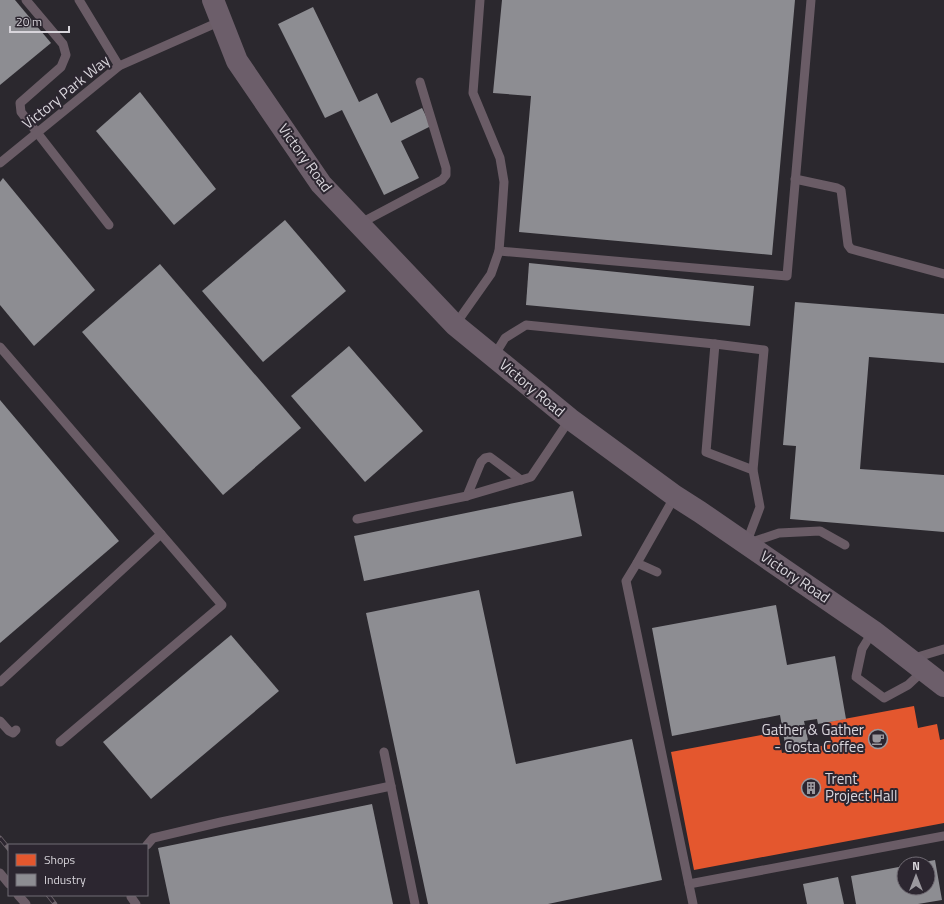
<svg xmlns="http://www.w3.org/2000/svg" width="944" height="904" font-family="'Titillium Web',sans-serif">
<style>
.shops{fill:#e4572e}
.industry{fill:#8d8d92}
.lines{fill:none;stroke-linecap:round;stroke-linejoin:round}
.lane{stroke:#6a5c66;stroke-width:9}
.secondary{stroke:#6c5e6a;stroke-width:22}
.rail-casing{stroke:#6d646b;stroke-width:4.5}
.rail{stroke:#2c2630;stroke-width:3;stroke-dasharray:9;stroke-linecap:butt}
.labels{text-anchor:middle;stroke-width:4;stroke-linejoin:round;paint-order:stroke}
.street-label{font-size:15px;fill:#d8d5db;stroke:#2c2630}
.poi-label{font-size:15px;fill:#d8d5db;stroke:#2c2630;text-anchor:end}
</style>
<rect width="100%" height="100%" fill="#2b282e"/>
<!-- shops -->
<polygon class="shops" points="914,706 918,728 937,724 940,740 944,739 944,823 694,870 671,752 778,732 782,753 832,744 828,722"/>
<!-- industry -->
<g class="industry">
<polygon points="0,0 15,0 51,43 0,85"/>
<polygon points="502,0 795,0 772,255 519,232 531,96 493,93"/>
<polygon points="313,7 359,102 377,93 391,123 422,108 431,126 401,141 419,178 384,195 342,110 325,118 278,24"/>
<polygon points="140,92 216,189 174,225 96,131"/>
<polygon points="3,178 95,290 34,346 0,305 0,182"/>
<polygon points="285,220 346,291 263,362 202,291"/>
<polygon points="529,263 754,286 750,326 526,305"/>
<polygon points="160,264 301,428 223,495 82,332"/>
<polygon points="795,302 944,314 944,363 869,357 860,469 944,475 944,532 790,519 796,446 783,445"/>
<polygon points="349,346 423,431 365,482 291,396"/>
<polygon points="0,400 119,541 0,643"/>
<polygon points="573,491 582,536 364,581 354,536"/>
<polygon points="479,590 516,764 632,739 662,880 548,904 428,904 366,613"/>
<polygon points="776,605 787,665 835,656 846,719 818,724 817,719 804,721 809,745 786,750 780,715 672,736 652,628"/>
<polygon points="231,635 279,691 151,799 103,742"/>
<polygon points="372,804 393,904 170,904 158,848"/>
<polygon points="935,860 942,900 918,904 856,904 851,876 904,866 904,888 928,888 928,864 919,863"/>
<polygon points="838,877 844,904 807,904 803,884"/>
</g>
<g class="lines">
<!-- lane -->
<g class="lane">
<polyline points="26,0 63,44 66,55 61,67 20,103 21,112 109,225"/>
<polyline points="79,0 119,66"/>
<polyline points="0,163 119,66 221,21"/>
<polyline points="795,179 837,188 841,190 848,245 851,249 944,274"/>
<polyline points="359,224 442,180 446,175 446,168 420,82"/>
<polyline points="499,251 787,276 811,0"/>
<polyline points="455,325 491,274 499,251 502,212 504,182 500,158 473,93 480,0"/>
<polyline points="715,344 706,452 753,470"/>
<polyline points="0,347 222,605 60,742"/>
<polyline points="494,356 505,338 526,325 715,344 764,350 753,470 760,507 746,544"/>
<polyline points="467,496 481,462 485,458 490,457 521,480"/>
<polyline points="357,519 467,496 531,477 570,419"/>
<polyline points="749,543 779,533 820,531 845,545"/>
<polyline points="637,563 626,581 693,904"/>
<polyline points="657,572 637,563 675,496"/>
<polyline points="873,631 862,649 856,677 884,698 908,685 924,670"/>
<polyline points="911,659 944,649"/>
<polyline points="0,682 161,534"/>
<polyline points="0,721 9,731 13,733 16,730"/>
<polyline points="384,752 415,904"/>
<polyline points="147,845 153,838 221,822 391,786"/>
<polyline points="0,873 9,884"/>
<polyline points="689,884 944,836"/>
<polyline points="18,895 26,904"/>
<polyline points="131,895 131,897 136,904"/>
</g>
<!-- secondary -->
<polyline class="secondary" points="213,0 237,61 321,184 455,325 570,419 675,496 700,512 873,631 944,686"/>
<defs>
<g id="rail">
<polyline points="0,838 9,849"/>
<polyline points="48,895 55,904"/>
</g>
</defs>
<!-- rail casing -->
<use href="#rail" class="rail-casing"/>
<!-- rail -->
<use href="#rail" class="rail"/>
</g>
<!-- icons -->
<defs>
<symbol id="cafe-ring" viewBox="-11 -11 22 22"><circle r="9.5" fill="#2c2630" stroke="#9b989e" stroke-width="1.5"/><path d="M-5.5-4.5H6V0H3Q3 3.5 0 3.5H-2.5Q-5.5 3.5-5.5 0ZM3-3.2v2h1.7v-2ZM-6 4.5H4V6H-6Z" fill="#9b989e"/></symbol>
<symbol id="building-ring" viewBox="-11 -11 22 22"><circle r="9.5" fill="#2c2630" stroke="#9b989e" stroke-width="1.5"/><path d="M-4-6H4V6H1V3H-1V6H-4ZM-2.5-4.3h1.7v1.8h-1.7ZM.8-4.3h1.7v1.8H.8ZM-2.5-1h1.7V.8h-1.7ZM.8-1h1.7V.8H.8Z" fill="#9b989e"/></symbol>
</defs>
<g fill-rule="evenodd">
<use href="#cafe-ring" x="867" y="728" width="22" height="22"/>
<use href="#building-ring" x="800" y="777" width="22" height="22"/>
</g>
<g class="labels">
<!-- street labels -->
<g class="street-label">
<text transform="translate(66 92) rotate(-39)" y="5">Victory Park Way</text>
<text transform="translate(305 158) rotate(54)" y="5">Victory Road</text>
<text transform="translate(532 388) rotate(40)" y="5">Victory Road</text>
<text transform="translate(795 577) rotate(34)" y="5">Victory Road</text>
</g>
<!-- poi labels -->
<g class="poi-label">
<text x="864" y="735">Gather &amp; Gather<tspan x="864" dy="17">- Costa Coffee</tspan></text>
<text x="825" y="784" text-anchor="start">Trent<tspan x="825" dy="17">Project Hall</tspan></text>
</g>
</g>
<!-- legend -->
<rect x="8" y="844" width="140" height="52" fill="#2c2630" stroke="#716c74"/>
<rect x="16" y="854" width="20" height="12" fill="#e4572e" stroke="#716c74"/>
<text x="44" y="864" font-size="12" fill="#d8d5db">Shops</text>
<rect x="16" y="874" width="20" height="12" fill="#8d8d92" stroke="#716c74"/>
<text x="44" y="884" font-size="12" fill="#d8d5db">Industry</text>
<!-- north arrow -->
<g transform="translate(916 876)"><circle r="19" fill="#2c2630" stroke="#716c74"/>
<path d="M0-3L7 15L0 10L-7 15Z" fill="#9b989e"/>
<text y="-6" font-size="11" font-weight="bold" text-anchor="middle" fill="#d8d5db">N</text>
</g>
<!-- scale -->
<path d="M10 26v6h59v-6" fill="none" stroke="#d8d5db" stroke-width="2"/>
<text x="16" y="26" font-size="12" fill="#d8d5db" stroke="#2c2630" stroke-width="3" paint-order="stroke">20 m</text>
</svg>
